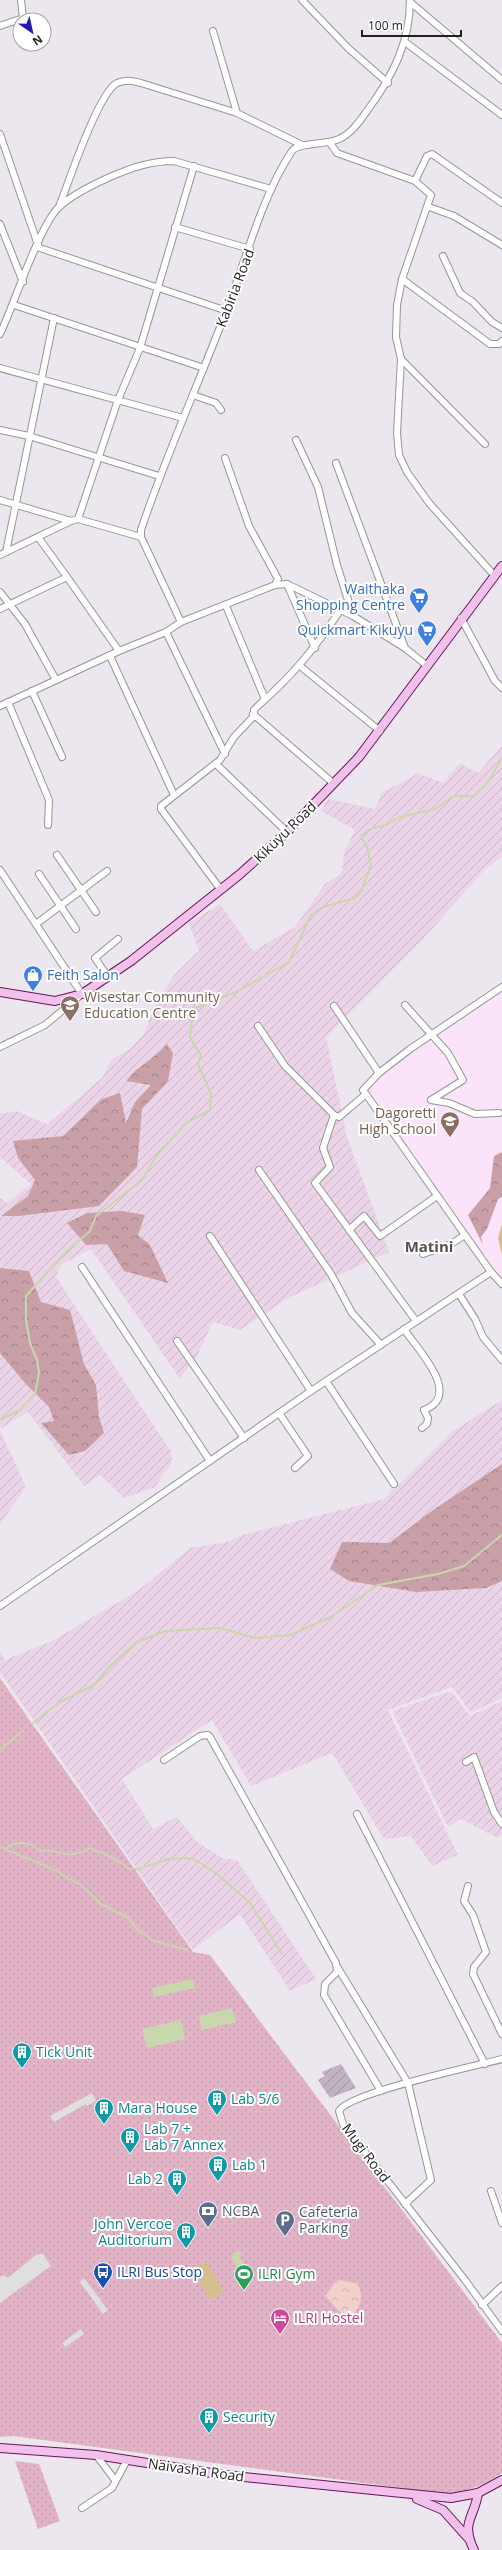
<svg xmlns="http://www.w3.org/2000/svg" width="502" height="2550" font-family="'Open Sans',sans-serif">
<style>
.education{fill:#fbe3f9}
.construction{fill:url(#construction-furrows)}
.farmland{fill:url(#farmland-furrows)}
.grass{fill:url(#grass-dots)}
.forest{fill:url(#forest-crowns)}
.park{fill:url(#park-crowns)}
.pitch{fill:#d4bf8e}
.parking{fill:#dfdfdf}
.water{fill:#c9d7ac}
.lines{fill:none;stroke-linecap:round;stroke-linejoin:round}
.stream{stroke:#c9d7ac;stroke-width:2}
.minor-casing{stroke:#969696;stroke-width:8}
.secondary-casing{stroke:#691358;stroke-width:10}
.minor{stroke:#fff;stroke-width:6}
.secondary{stroke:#f2c1eb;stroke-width:8}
.labels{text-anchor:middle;stroke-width:4;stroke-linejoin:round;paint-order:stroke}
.street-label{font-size:14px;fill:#1f1f1f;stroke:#fff}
.shop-label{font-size:14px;fill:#366cbe;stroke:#fff;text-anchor:end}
.education-label{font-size:14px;fill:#785e54;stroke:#fff;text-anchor:start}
.culture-label{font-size:14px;fill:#0d838f;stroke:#fff;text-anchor:start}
.service-label{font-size:14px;fill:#4e5e75;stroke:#fff;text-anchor:start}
.transit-label{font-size:14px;fill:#164399;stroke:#fff;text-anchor:start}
.leisure-label{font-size:14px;fill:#27864d;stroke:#fff;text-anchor:start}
.hotel-label{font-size:14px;fill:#b23c85;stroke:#fff;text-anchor:start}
.neighbourhood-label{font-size:15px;font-weight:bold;fill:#525252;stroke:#fff}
</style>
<defs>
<pattern id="construction-furrows" width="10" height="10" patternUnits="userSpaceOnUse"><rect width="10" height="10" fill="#c2b3c1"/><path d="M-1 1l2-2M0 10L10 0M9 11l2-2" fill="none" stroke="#9d919c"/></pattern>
<pattern id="farmland-furrows" width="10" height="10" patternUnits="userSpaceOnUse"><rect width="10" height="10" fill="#ebd4e7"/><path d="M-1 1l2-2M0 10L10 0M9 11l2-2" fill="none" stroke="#c9b6c6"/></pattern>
<pattern id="grass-dots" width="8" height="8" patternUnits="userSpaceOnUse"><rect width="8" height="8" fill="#e2b3c6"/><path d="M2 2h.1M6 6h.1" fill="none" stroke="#c19aaa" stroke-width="1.8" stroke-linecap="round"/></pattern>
<pattern id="forest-crowns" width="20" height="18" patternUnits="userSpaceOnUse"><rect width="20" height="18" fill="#c9a0a8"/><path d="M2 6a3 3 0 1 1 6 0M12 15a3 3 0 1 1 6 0" fill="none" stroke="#a38288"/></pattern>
<pattern id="park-crowns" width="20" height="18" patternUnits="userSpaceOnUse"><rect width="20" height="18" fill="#f3d0c9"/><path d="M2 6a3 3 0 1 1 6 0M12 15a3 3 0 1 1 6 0" fill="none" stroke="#d0b2ac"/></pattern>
</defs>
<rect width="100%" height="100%" fill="#ece6ee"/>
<!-- education -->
<polygon class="education" points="502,992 502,1280 370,1097 373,1081"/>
<!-- construction -->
<polygon class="construction" points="341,2064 356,2088 330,2098 318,2080 325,2076 322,2072"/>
<!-- farmland -->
<g class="farmland">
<polygon points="502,746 502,857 485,869 425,937 326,1037 347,1137 389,1252 288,1298 240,1330 213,1322 197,1356 180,1379 91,1249 61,1265 56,1277 171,1452 172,1462 155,1487 124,1498 100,1475 84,1486 28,1412 0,1429 0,1198 7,1203 31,1184 0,1157 0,1114 17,1111 47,1124 102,1078 112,1059 130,1049 144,1034 153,1010 174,975 199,951 189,923 220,904 253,951 295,927 325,884 341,874 345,850 355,830 321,811 328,799 375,809 382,792 406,781 418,773 443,783 460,763 478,773"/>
<polygon points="502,1400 502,1698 471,1713 452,1687 388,1710 458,1855 432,1866 411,1836 384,1839 332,1753 251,1786 212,1720 122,1779 153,1829 177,1817 197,1842 222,1858 237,1860 316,1979 290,1991 240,1914 193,1950 0,1672 0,1651 5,1660 52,1641 139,1590 190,1548 228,1542 242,1535 384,1499 454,1430"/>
<polygon points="0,1430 26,1487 0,1524"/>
<polygon points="451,1691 470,1716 502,1701 502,1834 498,1838 461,1819 448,1827 392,1711"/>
</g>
<!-- grass -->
<g class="grass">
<path d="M0 1678 193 1952 210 1955 502 2343V2473C483 2485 469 2491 447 2494L13 2436 0 2437Z"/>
<polygon points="15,2461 39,2464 60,2521 38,2529"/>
</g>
<!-- forest -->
<g class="forest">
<path d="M167 1044 173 1053 168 1081 142 1109 137 1167 99 1206 19 1216H1L28 1196 35 1180 18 1158 13 1141 63 1136 102 1099 120 1093 126 1123 135 1102 151 1085 126 1081C138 1065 155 1059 167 1044Z"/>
<polygon points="502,1152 502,1197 498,1199 487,1229 481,1237 483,1245 468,1215 490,1188 494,1156"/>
<polygon points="122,1211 145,1215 138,1235 150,1245 168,1283 124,1271 107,1244 86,1245 67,1223 87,1213"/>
<polygon points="0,1268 29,1271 41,1302 70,1310 84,1364 96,1385 99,1417 104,1433 85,1451 69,1455 41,1423 54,1421 49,1407 24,1382 0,1353"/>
<polygon points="502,1464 502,1581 486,1588 416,1592 349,1581 330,1569 342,1542 389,1543 436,1508"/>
</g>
<!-- park -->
<path class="park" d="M337 2280 357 2283C365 2299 361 2309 347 2319L325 2296Z"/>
<!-- pitch -->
<g class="pitch">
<polygon points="502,1224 502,1256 498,1238"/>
<polygon points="206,2261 224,2292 210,2300 192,2269"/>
</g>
<!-- parking -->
<g class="parking">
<polygon points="92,2093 96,2101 87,2106 86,2104 54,2122 50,2116"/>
<polygon points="37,2254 43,2254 51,2266 0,2303 0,2277 3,2275 8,2278"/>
<polygon points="84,2278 108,2310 103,2314 80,2282"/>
<polygon points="81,2329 84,2334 65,2347 62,2343"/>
</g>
<!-- water -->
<g class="water">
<polygon points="193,1979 195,1988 154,1997 152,1988"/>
<polygon points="232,2008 236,2022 202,2030 199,2016"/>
<polygon points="181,2020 185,2039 147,2048 142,2029"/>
<polygon points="236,2252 240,2252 242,2254 239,2256 244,2264 238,2268 231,2256"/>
</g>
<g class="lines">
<!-- stream -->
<g class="stream">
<polyline points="0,1420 20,1410 35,1394 39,1373 37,1360 30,1343 26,1320 26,1296 65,1253 90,1231 96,1216 142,1180 157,1155 186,1123 210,1110 211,1094 198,1064 201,1055 190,1038 193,1009 236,992 289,962 311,915 323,907 355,898 361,892 371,865 367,847 361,836 370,829 386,825 400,817 435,809 454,796 474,796 488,782 502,758"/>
<polyline points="33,1723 58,1703 94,1685 110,1666 137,1642 165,1631 220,1628 255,1638 290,1635 331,1617 378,1585 438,1574 464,1566 502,1535"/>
<polyline points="0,1749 23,1731"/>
<polyline points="0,1847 51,1868 82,1886 101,1904 127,1917 138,1930 152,1940 187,1950"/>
<path d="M6 1848C17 1841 30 1841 40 1851 63 1847 62 1863 89 1848L110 1856 130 1869H138L169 1859 189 1858 197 1861 216 1873 250 1903 282 1954"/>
</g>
<defs>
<g id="minor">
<polyline points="302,0 348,48 388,83"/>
<polyline points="410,2 502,80"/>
<polyline points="0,26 23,18 21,0"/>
<polyline points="213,31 237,113 302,145"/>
<polyline points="405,42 502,115"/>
<polyline points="0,134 38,245"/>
<polyline points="330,143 337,153 415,181 431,195 402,279 397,305 396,337 401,359 397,433 399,455 407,472 429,503 494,575"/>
<polyline points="415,181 427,156 432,154 502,203"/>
<path d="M59 207C68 184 98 93 117 83 126 79 133 81 141 83L237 113"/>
<polyline points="429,207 454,216 502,245"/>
<polyline points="0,224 23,282"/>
<polyline points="175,227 250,249"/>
<polyline points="37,247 227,311"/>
<polyline points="443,256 460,293 473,302 492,322 502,328"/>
<polyline points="402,279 490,344 499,344 502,341"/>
<polyline points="14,305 204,368"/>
<path d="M0 334C14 305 39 226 59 207 73 194 92 185 110 177 131 168 150 161 174 161L271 189"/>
<polyline points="401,359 485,444"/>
<polyline points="0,368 183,418"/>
<polyline points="193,395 216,403 221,410"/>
<polyline points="0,430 29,436 159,476"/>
<polyline points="296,440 318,487 337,565 353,616"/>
<polyline points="225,458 249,526 278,579 275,585"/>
<polyline points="336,463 405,648"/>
<polyline points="0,500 71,521 78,519 141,537"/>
<polyline points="78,519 118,400 140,348 194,166"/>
<polyline points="38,537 67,577"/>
<polyline points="6,552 54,318"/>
<polyline points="0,555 71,521"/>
<polyline points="287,584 315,648"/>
<polyline points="0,592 25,624 56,680"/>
<polyline points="226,606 265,699 263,701"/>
<polyline points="0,609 67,577 119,651"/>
<polyline points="461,618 495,681 502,688"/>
<path d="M181 622 141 537V530C166 455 199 383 227 309 247 257 261 198 292 151 298 142 327 145 339 139 351 134 360 121 367 111 392 77 410 43 410 0"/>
<polyline points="166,632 225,754"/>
<polyline points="110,656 174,795"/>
<polyline points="300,666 380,731"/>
<polyline points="32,691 62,757"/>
<polyline points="8,702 49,800 48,825"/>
<polyline points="0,706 119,651 166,632 181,622 275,585 287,584 353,616 405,648 426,665"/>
<polyline points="253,714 333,783"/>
<polyline points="216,764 287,832"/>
<polyline points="57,855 96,912"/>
<polyline points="0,870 82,994 45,1025 0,1047"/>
<polyline points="39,874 76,929"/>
<path d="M221 890 161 809V806L220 760 234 737 254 716V710L259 705C293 675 316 647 341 609"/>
<polyline points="36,924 107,871"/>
<polyline points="108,977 95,958 118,939"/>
<polyline points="405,1005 448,1053 463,1080 431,1100 449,1103 475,1114 499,1113"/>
<polyline points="334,1006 379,1073"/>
<polyline points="258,1026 285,1066 334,1115 339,1117 365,1095"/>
<polyline points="334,1115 323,1148 330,1167 315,1183 416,1321"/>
<polyline points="259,1170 331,1274 352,1313 381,1345"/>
<polyline points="349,1230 364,1216 380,1236 437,1196"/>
<polyline points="210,1236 311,1391"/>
<polyline points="423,1254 451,1244 465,1235"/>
<polyline points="82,1267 210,1461"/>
<polyline points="491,1272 502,1284"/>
<polyline points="459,1294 475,1319 483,1337 502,1360"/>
<path d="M404 1329C418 1350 463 1395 424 1410L428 1418 427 1424 422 1428"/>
<polyline points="177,1341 244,1438"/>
<polyline points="326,1381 394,1484"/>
<polyline points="279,1413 308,1456 295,1468"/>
<polyline points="0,1606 311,1391 491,1272 363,1090 379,1073 410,1049 502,987"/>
<polyline points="164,1760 200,1736 208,1735 210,1737 336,1963 337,1972 325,1984 324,1995 381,2091"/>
<polyline points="466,1762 474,1757 494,1812 502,1824"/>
<polyline points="357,1814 485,2064"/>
<polyline points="468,1886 464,1901 473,1915 486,1952 474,1967 473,1974 502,2034"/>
<polyline points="338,1968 408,2083 431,2180 405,2204"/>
<path d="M502 2059C476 2066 348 2093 339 2111L343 2124 465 2280 502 2331"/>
<polyline points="491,2191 502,2223"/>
<polyline points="482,2305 502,2286"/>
<polyline points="96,2455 115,2480"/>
<polyline points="82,2508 112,2488 127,2460"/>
</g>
<g id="secondary">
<polyline points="0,992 55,1001 82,994 131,961 239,875 287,832 359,757 502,566"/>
<polyline points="0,2448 96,2455 224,2475 451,2498 478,2493 502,2480"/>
<polyline points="417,2499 443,2510 469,2539"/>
<path d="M474 2550C460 2522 475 2517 478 2493"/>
</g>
</defs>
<!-- minor casing -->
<use href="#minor" class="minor-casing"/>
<!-- secondary casing -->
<use href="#secondary" class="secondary-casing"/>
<!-- minor -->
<use href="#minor" class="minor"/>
<!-- secondary -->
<use href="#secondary" class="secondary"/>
</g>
<!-- icons -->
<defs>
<symbol id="supermarket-pin" viewBox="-11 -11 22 30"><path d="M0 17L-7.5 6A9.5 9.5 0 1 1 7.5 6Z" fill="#3f7fe0" stroke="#fff"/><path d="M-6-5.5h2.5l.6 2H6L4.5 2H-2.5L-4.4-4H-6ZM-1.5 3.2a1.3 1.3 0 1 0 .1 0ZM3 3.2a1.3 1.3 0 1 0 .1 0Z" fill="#fff"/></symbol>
<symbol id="shop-pin" viewBox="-11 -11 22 30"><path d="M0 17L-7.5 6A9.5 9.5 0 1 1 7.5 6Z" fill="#3f7fe0" stroke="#fff"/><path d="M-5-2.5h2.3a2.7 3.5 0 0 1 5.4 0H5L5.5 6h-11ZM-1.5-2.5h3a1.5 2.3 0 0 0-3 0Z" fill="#fff"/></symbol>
<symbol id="school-pin" viewBox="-11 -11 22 30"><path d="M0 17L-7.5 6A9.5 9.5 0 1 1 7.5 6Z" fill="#8d6e63" stroke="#fff"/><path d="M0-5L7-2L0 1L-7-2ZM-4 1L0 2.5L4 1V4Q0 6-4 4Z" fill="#fff"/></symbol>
<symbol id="building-pin" viewBox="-11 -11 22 30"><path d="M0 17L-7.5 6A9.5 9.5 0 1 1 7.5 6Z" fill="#0f9aa8" stroke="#fff"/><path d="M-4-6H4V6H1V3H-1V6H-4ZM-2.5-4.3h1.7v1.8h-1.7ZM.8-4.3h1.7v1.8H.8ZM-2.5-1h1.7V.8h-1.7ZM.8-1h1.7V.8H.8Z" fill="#fff"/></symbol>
<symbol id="bank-pin" viewBox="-11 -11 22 30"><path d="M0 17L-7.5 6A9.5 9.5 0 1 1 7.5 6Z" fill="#5c6f8a" stroke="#fff"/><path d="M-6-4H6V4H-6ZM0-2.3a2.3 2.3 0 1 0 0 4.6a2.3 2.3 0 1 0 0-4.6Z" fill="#fff"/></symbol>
<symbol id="parking-pin" viewBox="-11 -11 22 30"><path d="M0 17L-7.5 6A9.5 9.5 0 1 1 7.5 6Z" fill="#5c6f8a" stroke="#fff"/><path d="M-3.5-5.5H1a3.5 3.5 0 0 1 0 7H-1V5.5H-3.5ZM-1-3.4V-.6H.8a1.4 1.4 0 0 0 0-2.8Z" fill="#fff"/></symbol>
<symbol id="bus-pin" viewBox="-11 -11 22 30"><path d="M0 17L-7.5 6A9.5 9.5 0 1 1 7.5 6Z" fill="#1a4fb4" stroke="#fff"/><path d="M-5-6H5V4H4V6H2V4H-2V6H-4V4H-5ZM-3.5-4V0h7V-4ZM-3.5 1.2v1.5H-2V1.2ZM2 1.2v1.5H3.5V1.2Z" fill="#fff"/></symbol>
<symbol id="stadium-pin" viewBox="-11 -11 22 30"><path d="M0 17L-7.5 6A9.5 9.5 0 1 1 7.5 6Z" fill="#2e9e5b" stroke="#fff"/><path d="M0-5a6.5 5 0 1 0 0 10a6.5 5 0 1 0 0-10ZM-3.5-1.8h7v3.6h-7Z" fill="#fff"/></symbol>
<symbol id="hotel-pin" viewBox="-11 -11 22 30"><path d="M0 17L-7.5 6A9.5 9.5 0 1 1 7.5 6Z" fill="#d1479c" stroke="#fff"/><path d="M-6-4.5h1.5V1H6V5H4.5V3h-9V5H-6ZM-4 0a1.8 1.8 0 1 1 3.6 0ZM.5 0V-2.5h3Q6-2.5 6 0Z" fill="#fff"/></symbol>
</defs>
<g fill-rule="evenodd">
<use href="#supermarket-pin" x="408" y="586" width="22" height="30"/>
<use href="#supermarket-pin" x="416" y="619" width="22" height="30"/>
<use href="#shop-pin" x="22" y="964" width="22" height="30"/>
<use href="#school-pin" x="59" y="994" width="22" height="30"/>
<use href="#school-pin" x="439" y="1110" width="22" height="30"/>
<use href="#building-pin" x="11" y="2041" width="22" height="30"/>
<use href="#building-pin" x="206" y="2088" width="22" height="30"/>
<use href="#building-pin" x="93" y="2097" width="22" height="30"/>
<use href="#building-pin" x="119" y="2126" width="22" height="30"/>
<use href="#building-pin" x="207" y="2154" width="22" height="30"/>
<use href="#building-pin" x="166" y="2168" width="22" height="30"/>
<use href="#bank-pin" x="197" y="2200" width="22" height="30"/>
<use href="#parking-pin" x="274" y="2209" width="22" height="30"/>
<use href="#building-pin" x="175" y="2221" width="22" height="30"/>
<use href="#bus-pin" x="92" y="2261" width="22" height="30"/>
<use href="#stadium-pin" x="233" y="2263" width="22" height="30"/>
<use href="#hotel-pin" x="269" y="2307" width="22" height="30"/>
<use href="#building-pin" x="198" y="2406" width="22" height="30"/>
</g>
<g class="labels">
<!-- street labels -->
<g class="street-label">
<text transform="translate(235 288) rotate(-69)" y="5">Kabiria Road</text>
<text transform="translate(285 832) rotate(-44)" y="5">Kikuyu Road</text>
<text transform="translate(366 2153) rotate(53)" y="5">Mugi Road</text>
<text transform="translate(196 2470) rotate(8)" y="5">Naivasha Road</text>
</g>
<!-- shop labels -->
<g class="shop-label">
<text x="405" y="594">Waithaka<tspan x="405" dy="16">Shopping Centre</tspan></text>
<text x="413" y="635">Quickmart Kikuyu</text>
<text x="47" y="980" text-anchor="start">Feith Salon</text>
</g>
<!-- education labels -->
<g class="education-label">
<text x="84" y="1002">Wisestar Community<tspan x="84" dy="16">Education Centre</tspan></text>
<text x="436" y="1118" text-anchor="end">Dagoretti<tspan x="436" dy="16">High School</tspan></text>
</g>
<!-- culture labels -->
<g class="culture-label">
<text x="36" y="2057">Tick Unit</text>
<text x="231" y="2104">Lab 5/6</text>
<text x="118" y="2113">Mara House</text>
<text x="144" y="2134">Lab 7 +<tspan x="144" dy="16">Lab 7 Annex</tspan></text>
<text x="232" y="2170">Lab 1</text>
<text x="163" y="2184" text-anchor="end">Lab 2</text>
<text x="172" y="2229" text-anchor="end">John Vercoe<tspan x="172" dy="16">Auditorium</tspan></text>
<text x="223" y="2422">Security</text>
</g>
<!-- service labels -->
<g class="service-label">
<text x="222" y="2216">NCBA</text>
<text x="299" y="2217">Cafeteria<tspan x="299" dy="16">Parking</tspan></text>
</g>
<!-- transit labels -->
<g class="transit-label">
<text x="117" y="2277">ILRI Bus Stop</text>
</g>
<!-- leisure labels -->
<g class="leisure-label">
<text x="258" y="2279">ILRI Gym</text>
</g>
<!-- hotel labels -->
<g class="hotel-label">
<text x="294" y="2323">ILRI Hostel</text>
</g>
<!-- neighbourhood labels -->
<g class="neighbourhood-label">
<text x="429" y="1252">Matini</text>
</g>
</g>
<!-- north arrow -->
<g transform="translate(32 32) rotate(146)"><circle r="19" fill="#ffffff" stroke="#a5a5a5"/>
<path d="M0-3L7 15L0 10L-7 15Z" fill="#2719b5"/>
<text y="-6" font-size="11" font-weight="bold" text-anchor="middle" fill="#1f1f1f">N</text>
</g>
<!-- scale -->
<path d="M362 30v6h99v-6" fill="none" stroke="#1f1f1f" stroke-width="2"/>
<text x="368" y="30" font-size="12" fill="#1f1f1f" stroke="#ffffff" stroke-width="3" paint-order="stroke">100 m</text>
</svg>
